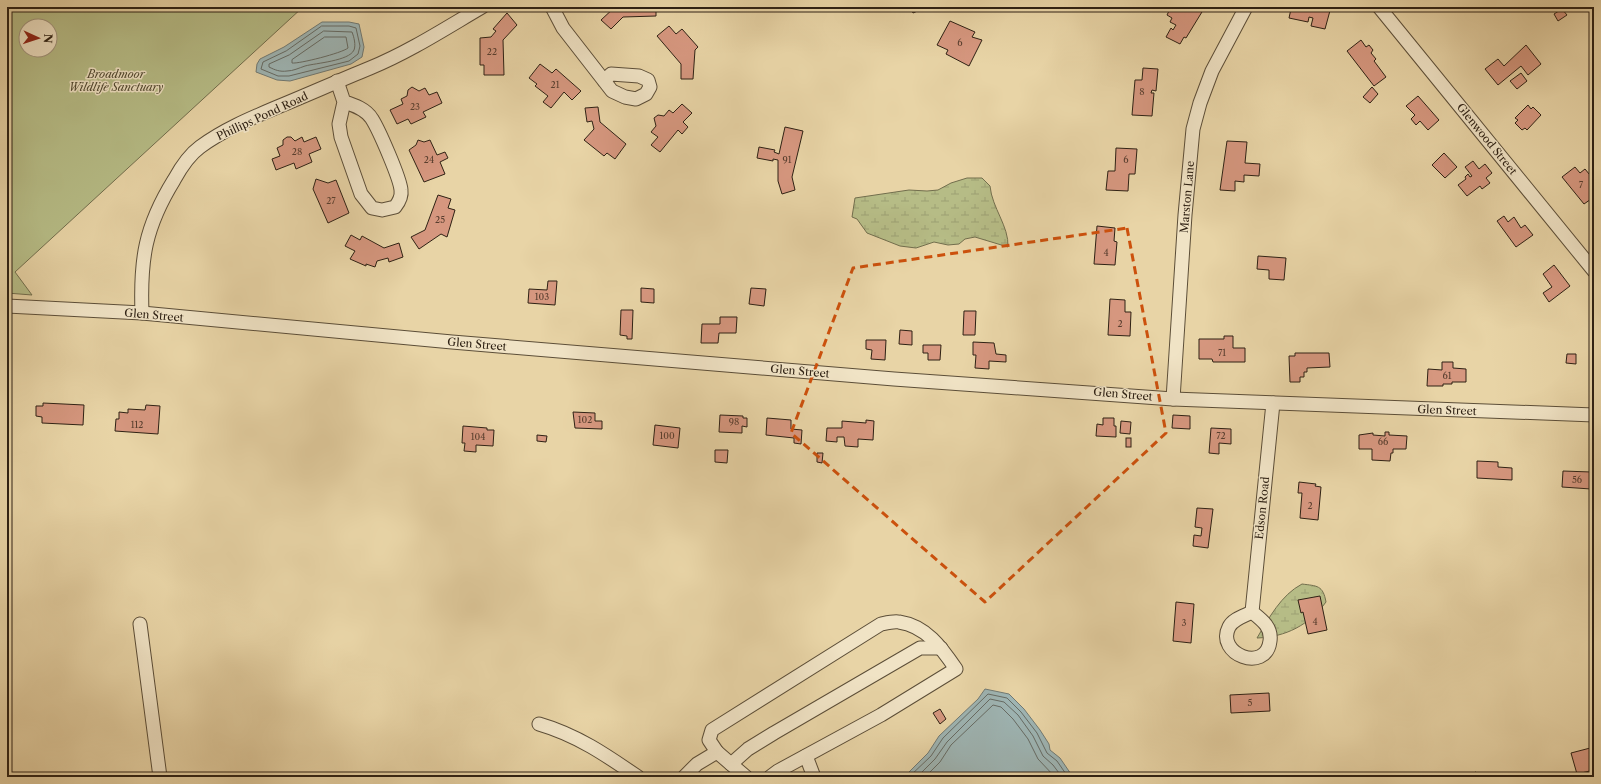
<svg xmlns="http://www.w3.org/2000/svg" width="1601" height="784" font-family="'Libre Caslon Text',serif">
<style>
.wetland{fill:url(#wetland-marsh);stroke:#726e4d}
.green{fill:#b6bc86;stroke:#726e4d;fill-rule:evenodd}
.water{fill:#9eb5b4;stroke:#717a74}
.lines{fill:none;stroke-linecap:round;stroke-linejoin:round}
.shore{stroke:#666b64;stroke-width:1}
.building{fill:#d6977f;stroke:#2e2114}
.minor-casing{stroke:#5c4e38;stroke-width:15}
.minor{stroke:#f0e3c5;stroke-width:13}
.marked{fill:none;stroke:#cc510d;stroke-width:3;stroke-dasharray:8 5;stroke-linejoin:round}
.labels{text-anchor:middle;stroke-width:3;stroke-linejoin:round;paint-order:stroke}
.number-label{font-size:9px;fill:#583e2f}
.park-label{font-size:11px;font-style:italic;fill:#504830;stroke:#f0e3c5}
.street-label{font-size:11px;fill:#2e2114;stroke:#f0e3c5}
</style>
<defs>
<pattern id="wetland-marsh" width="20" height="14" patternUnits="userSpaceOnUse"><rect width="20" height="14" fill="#b6bc86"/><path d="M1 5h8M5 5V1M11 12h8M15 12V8" fill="none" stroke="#9da173"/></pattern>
</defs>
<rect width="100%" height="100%" fill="#e8d4a6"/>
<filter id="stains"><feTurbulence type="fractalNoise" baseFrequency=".005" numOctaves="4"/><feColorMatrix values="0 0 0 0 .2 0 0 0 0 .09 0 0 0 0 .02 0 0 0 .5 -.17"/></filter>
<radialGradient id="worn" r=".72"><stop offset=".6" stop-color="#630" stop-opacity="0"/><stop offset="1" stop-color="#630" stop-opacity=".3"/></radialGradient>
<!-- wetland -->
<g class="wetland">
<path d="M967 178H982L990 186C992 208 1009 226 1008 247L975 237 965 239 959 244 948 245 934 242 916 248 900 246 867 233 857 219 852 217 855 198 909 190 927 191 938 190 951 183Z"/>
<path d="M1302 584C1317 586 1323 585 1326 602 1309 625 1286 637 1257 638 1269 618 1281 595 1302 584Z"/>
</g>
<!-- green -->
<path class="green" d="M7 7H303L15 272 32 295 7 293ZM26 26H50V50H26Z"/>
<!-- water -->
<g class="water">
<polygon points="322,22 349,22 359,24 364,47 362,57 351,64 290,81 277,80 256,72 257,64 260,59 284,47"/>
<polygon points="985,689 1009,694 1024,709 1040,730 1049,744 1050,750 1060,758 1073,777 904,777 928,753 939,736 978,699"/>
</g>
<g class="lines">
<!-- shore -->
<g class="shore">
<polygon points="322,26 349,26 356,28 360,46 358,54 349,61 289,76 278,76 261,69 263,62 286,51"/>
<path d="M324 31 352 32C354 37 356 45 354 50 349 61 316 63 305 66 299 68 293 71 287 71 280 72 275 70 269 67V64L289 55Z"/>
<path d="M325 37H346L348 48C342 53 299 64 292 63V60Z"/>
<polyline points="909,777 931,756 943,738 988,694 1007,698 1021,712 1037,733 1047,753 1057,761 1068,777"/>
<polyline points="917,777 935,759 947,742 990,699 1004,702 1018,715 1033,736 1043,756 1053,765 1062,777"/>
<polyline points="925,777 940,762 951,745 993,705 1001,707 1013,719 1028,739 1038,759 1055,777"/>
</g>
</g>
<!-- building -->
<g class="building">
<polygon points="615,7 656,7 656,16 623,17 611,29 601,20"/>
<polygon points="905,7 920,7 922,9 913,13 911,9 907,11"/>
<polygon points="1171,7 1177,7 1183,10 1184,7 1205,7 1186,38 1184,37 1180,44 1166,37 1171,28 1173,30 1176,25 1170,22 1172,18 1167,15"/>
<polygon points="1283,7 1331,7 1325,29 1311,26 1313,18 1309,17 1308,22 1289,18 1291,9"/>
<polygon points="1562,9 1567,15 1558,21 1554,14"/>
<polygon points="507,13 517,25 503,40 504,75 484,75 484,65 480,65 480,38 491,37 496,31 493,29"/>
<polygon points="950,21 975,32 972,37 982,40 969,66 946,54 948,50 937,45"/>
<polygon points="669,26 676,34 682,29 698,47 695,50 693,79 681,79 681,64 657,36"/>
<polygon points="1361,40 1366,47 1369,45 1373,50 1371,53 1376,59 1374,61 1386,77 1374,86 1347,51"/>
<polygon points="1526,45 1541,64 1528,75 1521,66 1498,85 1485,69 1498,59 1504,66"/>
<polygon points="540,64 552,73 556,69 581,91 572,100 564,92 551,108 543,102 548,96 535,86 537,84 529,78"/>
<polygon points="1143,68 1158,69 1156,91 1152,90 1151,93 1154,93 1152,116 1132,115 1135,80 1142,80"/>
<polygon points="1521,73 1527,81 1517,89 1510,81"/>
<polygon points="412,87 419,91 425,88 429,95 437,92 442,103 423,112 426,117 411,124 408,119 397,124 390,110 403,104 401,99 407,96 408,90"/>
<polygon points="1372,87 1378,94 1370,103 1363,97"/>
<polygon points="1418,96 1439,120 1428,130 1420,121 1416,125 1411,119 1415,115 1406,106"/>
<polygon points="682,104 692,113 683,122 688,127 682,134 678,130 660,152 651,145 658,137 651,132 656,126 654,118 658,115 664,116 669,110 673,113"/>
<polygon points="1528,105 1531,109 1533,107 1541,115 1527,130 1525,128 1522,130 1515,123 1518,120 1515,118"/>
<polygon points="598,107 600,122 626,144 615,159 607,153 604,156 584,140 594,129 592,121 587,122 585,108"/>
<polygon points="785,127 803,131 792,177 795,190 782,194 778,181 778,160 773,159 773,161 757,158 759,147 775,150 774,152 779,154"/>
<polygon points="287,137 291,137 295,141 302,137 304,142 316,137 321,149 309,154 312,162 296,169 294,163 276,170 272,159 280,156 277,148 283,145 283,140"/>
<polygon points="418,140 424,142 430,140 437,155 445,152 448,158 440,162 445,174 424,182 409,150 416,145"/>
<polygon points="1227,141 1247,142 1245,163 1260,164 1259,176 1244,175 1244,182 1235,181 1235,191 1220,190"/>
<polygon points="1116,148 1137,149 1135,174 1129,174 1128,191 1106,190 1108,171 1115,171"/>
<polygon points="1444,153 1457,167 1445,178 1432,165"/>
<polygon points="1473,161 1479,169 1485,164 1492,173 1486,178 1490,183 1482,189 1480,186 1467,196 1458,185 1466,179 1465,177 1468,174 1470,177 1472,176 1465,167"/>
<polygon points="1575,167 1580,173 1585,169 1594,180 1594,197 1584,204 1562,177"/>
<polygon points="316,179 328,183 336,180 349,213 328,223 313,189"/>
<polygon points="438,195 451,199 448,208 455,210 447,237 441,234 419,249 411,237 425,230"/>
<polygon points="1504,216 1508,222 1514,217 1521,228 1525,225 1533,235 1516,247 1497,221"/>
<polygon points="1097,226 1115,228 1114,241 1117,242 1115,265 1094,264"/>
<polygon points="351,235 360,240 362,236 384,248 399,243 403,257 389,262 388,258 377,261 375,267 366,264 366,266 350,259 355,251 345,246"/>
<polygon points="1258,256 1286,258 1284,280 1269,279 1269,270 1257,269"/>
<polygon points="1554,265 1570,286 1549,302 1543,293 1552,287 1543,274"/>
<polygon points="548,281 557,281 555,305 528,303 529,289 547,290"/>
<polygon points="641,288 654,289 654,303 641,302"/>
<polygon points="751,288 766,289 764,306 749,304"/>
<polygon points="1110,299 1125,300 1125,312 1131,312 1130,336 1108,335"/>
<polygon points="621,310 633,310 632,339 627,339 627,336 620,335"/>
<polygon points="964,311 976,311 975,335 963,335"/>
<polygon points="720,317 737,317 736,333 719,333 718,343 701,343 702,324 720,324"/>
<polygon points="900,330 912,331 912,345 899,344"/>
<polygon points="1224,336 1233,336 1233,348 1245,348 1245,362 1213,362 1212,359 1199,359 1199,339 1224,339"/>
<polygon points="866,340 886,340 885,360 871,359 872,350 866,349"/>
<polygon points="973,342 994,343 996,354 1006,355 1006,362 989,361 989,369 975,368 976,355 973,355"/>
<polygon points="923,345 941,345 940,360 928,360 928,353 923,353"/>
<polygon points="1295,353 1329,353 1330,367 1307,368 1307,372 1304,372 1304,377 1300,377 1300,382 1290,382 1289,356 1295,356"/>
<polygon points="1567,354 1576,354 1576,364 1566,363"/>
<polygon points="1442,362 1453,362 1453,368 1466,369 1466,382 1452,382 1452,384 1443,384 1443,386 1427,386 1428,369 1442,370"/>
<polygon points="43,403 84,405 83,425 42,423 42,417 36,416 36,406 43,406"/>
<polygon points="146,405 160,406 158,434 115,431 116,419 119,419 119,412 128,413 128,409 145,410"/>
<polygon points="573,412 595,413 595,421 602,421 602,429 575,428"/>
<polygon points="720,415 743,416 743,418 747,418 747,427 742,426 742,433 719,432"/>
<polygon points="1173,415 1190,416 1190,429 1172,428"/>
<polygon points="767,418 791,420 791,429 802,430 801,444 794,443 794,438 766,435"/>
<polygon points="1103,418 1114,418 1114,426 1116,426 1116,437 1096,436 1097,424 1103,425"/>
<polygon points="866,420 874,421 873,440 858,439 858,447 845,446 844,437 837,437 837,442 826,441 827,428 842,428 842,421 866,423"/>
<polygon points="1121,421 1131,422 1130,434 1120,433"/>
<polygon points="655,425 680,428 678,448 653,445"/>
<polygon points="463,426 487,428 487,430 494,430 493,446 476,445 476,452 464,451 465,443 462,443"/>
<polygon points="1211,428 1231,429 1231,444 1219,443 1219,454 1209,453"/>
<polygon points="1385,432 1389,432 1389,435 1407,436 1406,449 1393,449 1393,453 1391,453 1390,461 1372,460 1372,449 1359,449 1359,435 1373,433 1373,435 1385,436"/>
<polygon points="537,435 547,436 546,442 537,441"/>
<rect x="1126" y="438" width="5" height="9"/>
<polygon points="715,450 728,450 727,463 715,462"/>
<polygon points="817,453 823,453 822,463 817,462"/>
<polygon points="1477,461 1498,462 1498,467 1512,468 1512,480 1477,478"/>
<polygon points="1563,471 1591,472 1591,489 1562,487"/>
<polygon points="1299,482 1316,484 1315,486 1321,487 1318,520 1300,518 1302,493 1298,493"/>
<polygon points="1197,508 1213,509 1208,548 1193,546 1194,535 1201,536 1202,528 1195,527"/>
<polygon points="1320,596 1327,630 1308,634 1303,612 1301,613 1298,600"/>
<polygon points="1176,602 1194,604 1191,643 1173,641"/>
<polygon points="1269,693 1270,711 1231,713 1230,695"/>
<polygon points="940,709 946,719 940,724 933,713"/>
<polygon points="1594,747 1594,770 1577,774 1571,753"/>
<polygon points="1476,772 1478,777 1461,777"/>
</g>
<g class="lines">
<defs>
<g id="minor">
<polyline points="552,7 563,28 612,91 625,97 636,99 646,94 650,87 648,80 639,76 611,74 604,81"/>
<polyline points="1379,7 1594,271"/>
<path d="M337 81 344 102 339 124 341 137 361 194 372 208 382 210 395 207C399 202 402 197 401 190 400 178 379 130 372 119 366 109 354 105 344 102"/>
<polyline points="7,306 142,313 452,342 894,379 1173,399 1594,415"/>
<path d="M142 313C140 259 145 227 174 180 180 169 189 155 200 147 223 130 249 119 275 108 307 95 338 81 370 68 409 52 446 28 482 7"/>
<polyline points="1173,399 1185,215 1193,129 1200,103 1212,71 1246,7"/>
<path d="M1252 612C1262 620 1272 627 1270 641 1266 674 1215 654 1229 627 1233 619 1244 616 1252 612L1273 403"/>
<polyline points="140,624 160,777"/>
<path d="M539 724C577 735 606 755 638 777"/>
<path d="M717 752 709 740 712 730 881 624C886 623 894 621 899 622 926 626 941 647 956 669L881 715 778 771 770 777"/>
<polyline points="806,756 814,777"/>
<polyline points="731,764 748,749 774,733 920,648 941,648"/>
<polyline points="684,777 697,764 717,752 746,777"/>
</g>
</defs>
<!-- minor casing -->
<use href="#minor" class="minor-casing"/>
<!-- minor -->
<use href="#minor" class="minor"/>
</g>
<!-- marked area -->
<path class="marked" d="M1127 228 1166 433 985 602 791 433 853 268Z"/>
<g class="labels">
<!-- number labels -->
<g class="number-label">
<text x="960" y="46">6</text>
<text x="492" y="55">22</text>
<text x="555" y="88">21</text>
<text x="1142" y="95">8</text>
<text x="415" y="110">23</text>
<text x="297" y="155">28</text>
<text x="429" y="163">24</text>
<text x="787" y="163">91</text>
<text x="1126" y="163">6</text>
<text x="1581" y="188">7</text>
<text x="331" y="204">27</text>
<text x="440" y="223">25</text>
<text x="1106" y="256">4</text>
<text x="542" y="300">103</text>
<text x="1120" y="327">2</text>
<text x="1222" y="356">71</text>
<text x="1447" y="379">61</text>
<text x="585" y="423">102</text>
<text x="734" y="425">98</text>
<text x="137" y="428">112</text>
<text x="667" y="439">100</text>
<text x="1221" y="439">72</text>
<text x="478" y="440">104</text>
<text x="1383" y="445">66</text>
<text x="1577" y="483">56</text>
<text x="1310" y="509">2</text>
<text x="1315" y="625">4</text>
<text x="1184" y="626">3</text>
<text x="1250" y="706">5</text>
</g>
<!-- park labels -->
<g class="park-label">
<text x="116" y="78">Broadmoor<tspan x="116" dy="13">Wildlife Sanctuary</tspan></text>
</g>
<!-- street labels -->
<g class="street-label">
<text transform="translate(262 116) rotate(-25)" y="4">Phillips Pond Road</text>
<text transform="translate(1487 139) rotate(51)" y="4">Glenwood Street</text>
<text transform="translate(1187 197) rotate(-85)" y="4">Marston Lane</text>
<text transform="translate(154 315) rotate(5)" y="4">Glen Street</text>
<text transform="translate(477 344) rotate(5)" y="4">Glen Street</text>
<text transform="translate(800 371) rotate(5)" y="4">Glen Street</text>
<text transform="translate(1123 394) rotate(5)" y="4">Glen Street</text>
<text transform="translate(1447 410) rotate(2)" y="4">Glen Street</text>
<text transform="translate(1262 508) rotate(-84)" y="4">Edson Road</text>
</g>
</g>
<!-- margin -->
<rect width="1601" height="784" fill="none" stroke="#e8d4a6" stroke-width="24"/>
<rect x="8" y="8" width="1585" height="768" fill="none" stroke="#2e2114" stroke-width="2"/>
<rect x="12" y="12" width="1577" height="760" fill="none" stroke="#2e2114"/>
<!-- north arrow -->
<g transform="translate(38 38) rotate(93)"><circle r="19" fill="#f0e3c5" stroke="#a2957e"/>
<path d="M0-3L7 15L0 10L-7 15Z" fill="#8f2418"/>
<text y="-6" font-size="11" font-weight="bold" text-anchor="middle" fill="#2e2114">N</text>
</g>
<rect width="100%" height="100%" filter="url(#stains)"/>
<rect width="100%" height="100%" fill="url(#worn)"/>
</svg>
